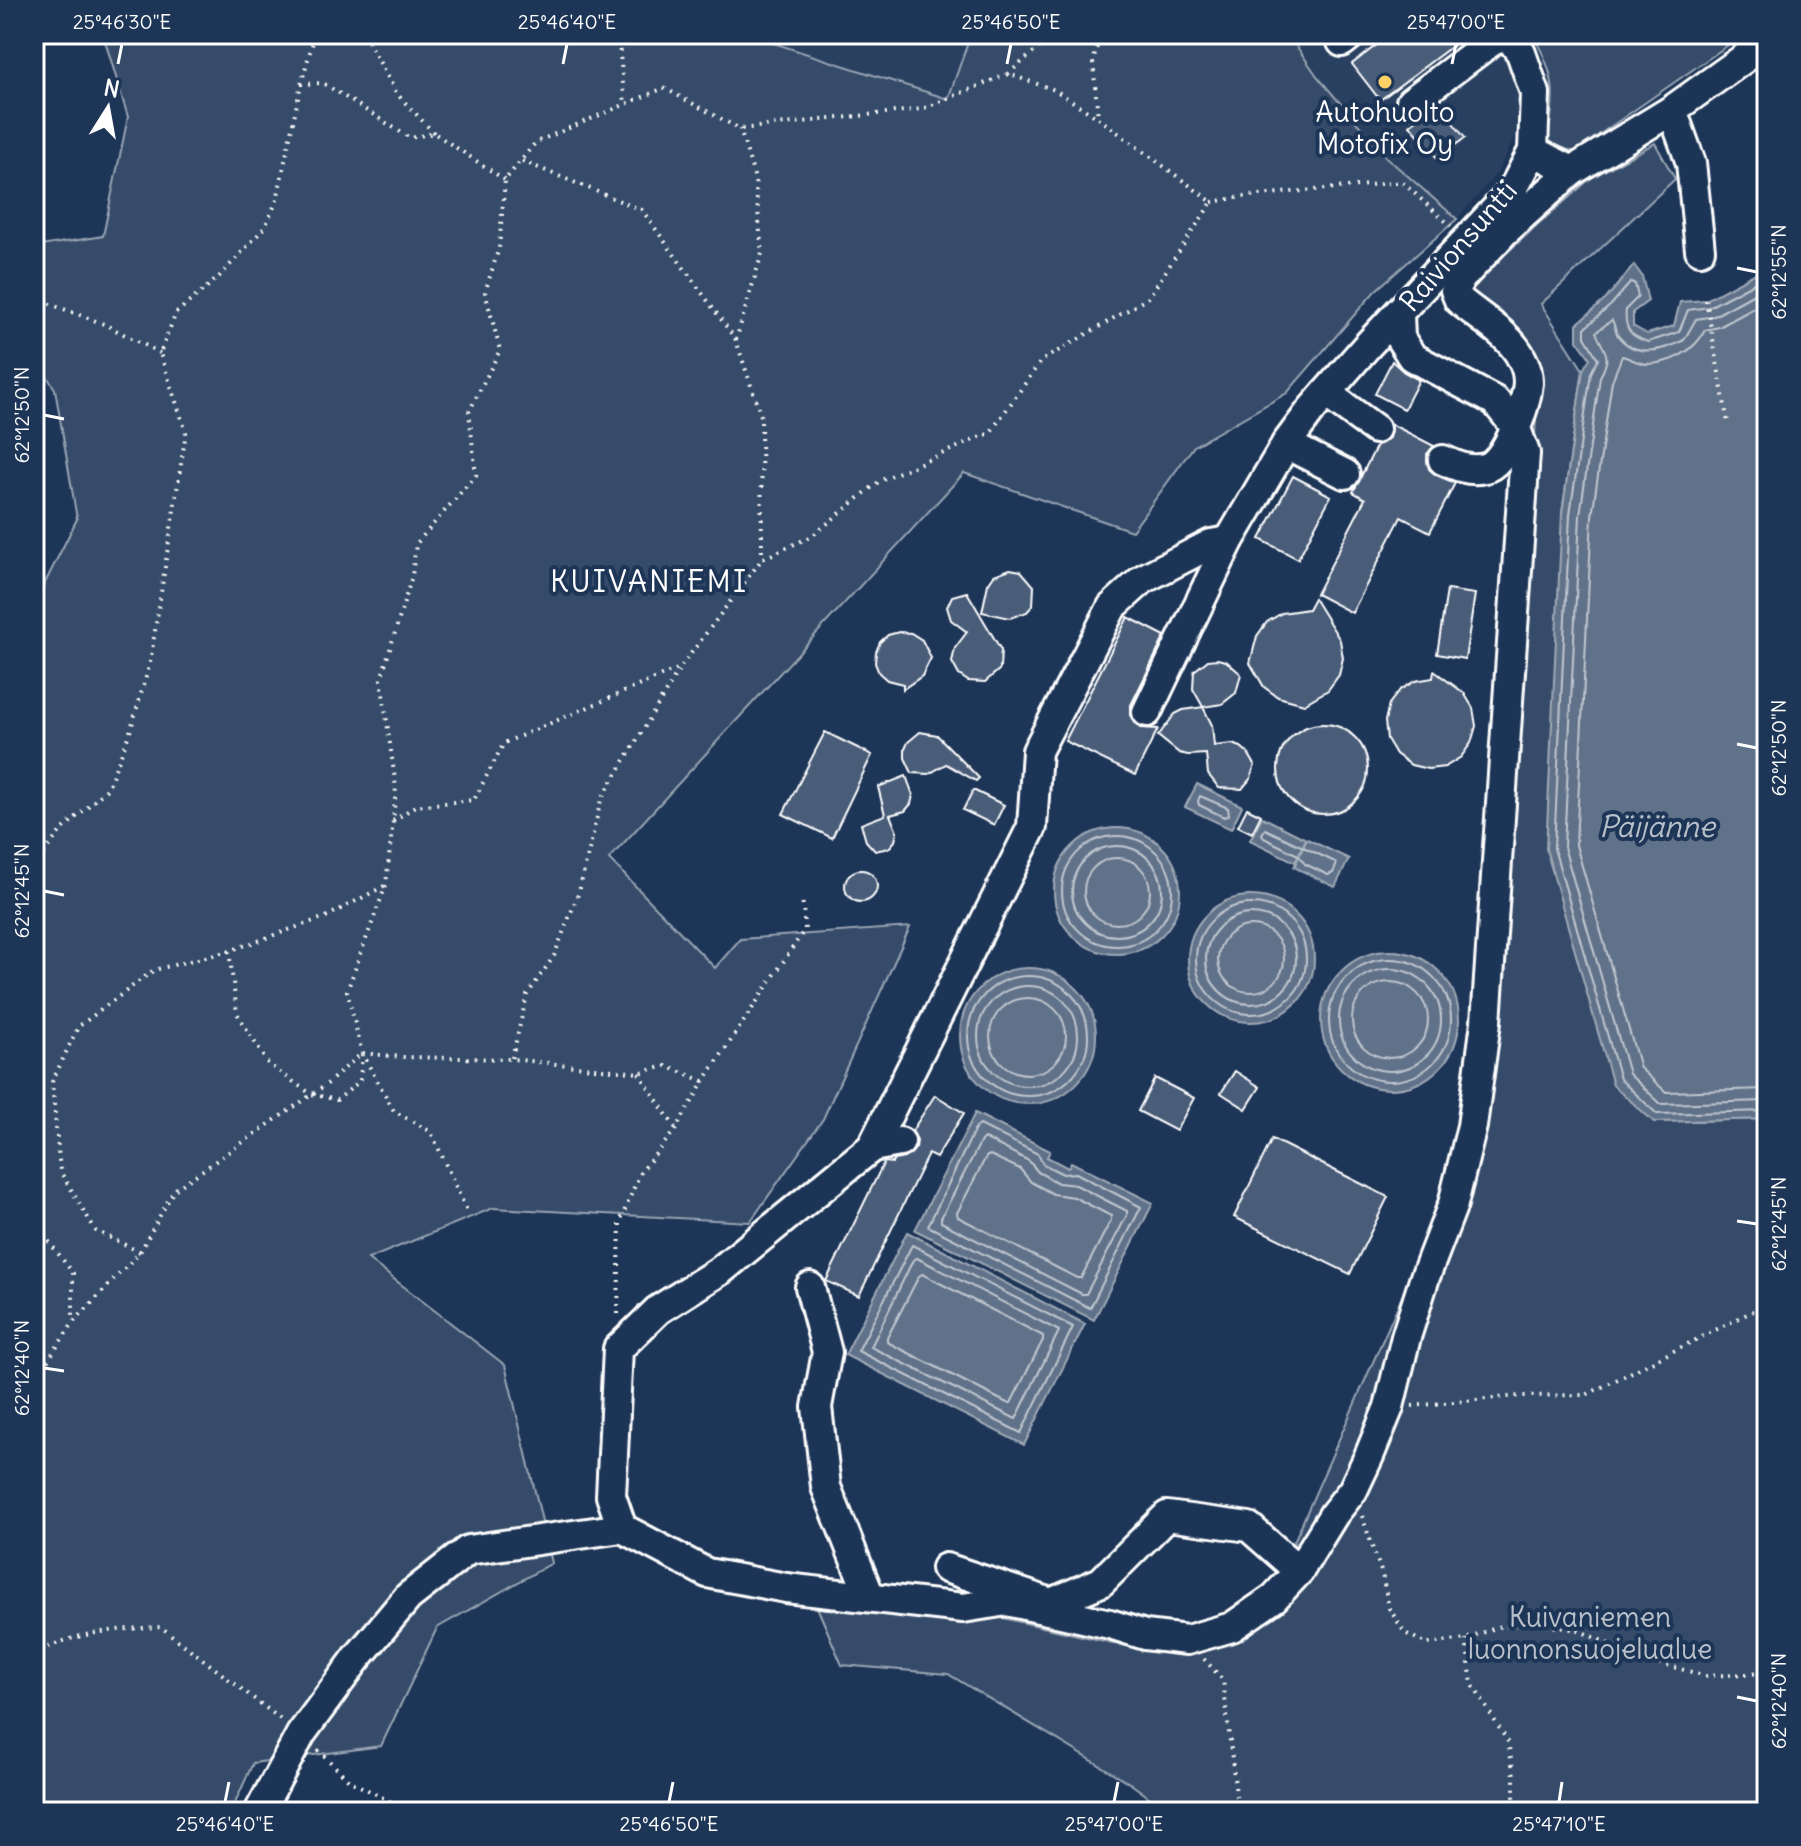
<svg xmlns="http://www.w3.org/2000/svg" width="1801" height="1846" font-family="Delius,sans-serif">
<style>
.built{fill:#2a4161}
.green{fill:#364b69;stroke:#9aa5b4;stroke-width:2}
.water{fill:#617289;stroke:#a0aab8;stroke-width:2}
.lines{fill:none;stroke-linecap:round;stroke-linejoin:round}
.shore{stroke:#c0c7d0;stroke-width:2}
.building{fill:#4a5d79;stroke:#fff;stroke-width:2}
.minor-casing{stroke:#fff;stroke-width:34}
.path{stroke:#fff;stroke-width:4;stroke-dasharray:2 6;stroke-linecap:butt}
.minor{stroke:#1d3557;stroke-width:28}
.ticks{fill:none;stroke:#fff;stroke-width:3}
.poi-dot{fill:#ffd166;stroke:#1d3557;stroke-width:3}
.labels{text-anchor:middle;stroke-width:8;stroke-linejoin:round;paint-order:stroke}
.poi-label{font-size:28px;fill:#fff;stroke:#1d3557}
.street-label{font-size:28px;fill:#fff;stroke:#1d3557}
.park-label{font-size:28px;fill:#b9c0ca;stroke:#1d3557}
.neighbourhood-label{font-size:30px;letter-spacing:2px;fill:#fff;stroke:#1d3557}
.water-label{font-size:30px;font-style:italic;fill:#b8c0ca;stroke:#1d3557}
.neatline{fill:none;stroke:#fff;stroke-width:3}
.ticks-label{font-size:20px;text-anchor:middle;fill:#fff}
</style>
<rect width="100%" height="100%" fill="#1d3557"/>
<filter id="ink" filterUnits="userSpaceOnUse"><feTurbulence type="fractalNoise" baseFrequency=".0125" numOctaves="2"/><feDisplacementMap in="SourceGraphic" scale="16" xChannelSelector="R" yChannelSelector="G"/><feConvolveMatrix kernelMatrix="1 2 1 2 8 2 1 2 1" color-interpolation-filters="sRGB"/></filter>
<g filter="url(#ink)">
<!-- built -->
<g class="built">
<polygon points="745,34 971,34 948,99"/>
<polygon points="1288,34 1491,34 1509,66 1519,104 1514,139 1497,173 1457,219 1386,157 1317,76"/>
</g>
<!-- green -->
<g class="green">
<polygon points="103,34 745,34 948,99 971,34 1288,34 1317,76 1386,157 1457,219 1375,291 1287,393 1194,446 1132,531 964,473 609,859 715,968 740,939 910,927 823,1119 750,1222 493,1208 368,1259 505,1365 552,1563 437,1628 381,1746 253,1763 231,1812 34,1812 34,605 77,519 55,389 34,356 34,247 103,236 128,117"/>
<path d="M1532 34H1744L1574 152 1547 142C1556 96 1557 75 1532 34Z"/>
<polygon points="1655,143 1675,179 1541,304 1583,370 1562,513 1654,1122 1767,1119 1767,1812 1169,1812 1131,1784 948,1674 842,1665 817,1607 1003,1618 1157,1653 1260,1619 1443,1203 1462,1125 1530,506 1540,362 1466,289 1591,178"/>
<polygon points="439,1804 557,1806 569,1812 438,1812"/>
</g>
<!-- water -->
<g class="water">
<polygon points="1634,265 1642,276 1648,301 1633,312 1633,326 1647,334 1674,326 1680,302 1706,300 1767,267 1767,1119 1654,1122 1613,1085 1546,849 1562,513 1583,370 1590,358 1577,340 1577,324 1606,299"/>
<polygon points="1197,784 1242,806 1231,829 1185,807"/>
<polygon points="1262,817 1306,839 1295,862 1250,840"/>
<circle cx="1117" cy="891" r="63"/>
<polygon points="1307,839 1349,859 1335,887 1294,867"/>
<circle cx="1251" cy="959" r="63"/>
<circle cx="1390" cy="1020" r="69"/>
<circle cx="1028" cy="1036" r="68"/>
<polygon points="975,1113 1050,1151 1047,1157 1068,1168 1071,1162 1153,1203 1094,1320 915,1230"/>
<polygon points="907,1232 1085,1324 1024,1445 845,1355"/>
</g>
<g class="lines">
<!-- shore -->
<g class="shore">
<path d="M1767 276 1709 307 1688 310 1679 332 1648 342C1629 336 1624 328 1626 309L1638 297 1635 284 1631 282 1611 305 1585 328V337L1598 359 1591 373 1570 514 1554 848 1620 1079 1657 1114 1767 1111"/>
<path d="M1767 287 1714 316 1696 319 1684 340C1664 351 1636 358 1619 337 1615 332 1615 325 1612 320L1596 332C1604 353 1613 353 1600 377L1580 515 1564 847 1629 1074 1661 1104 1767 1101"/>
<path d="M1767 301 1719 327 1705 330C1695 351 1671 364 1646 364 1637 363 1630 358 1622 356L1612 381 1592 516 1576 845 1640 1068 1666 1092 1767 1089"/>
<polygon points="1200,796 1228,808 1229,815 1224,817 1199,805 1198,801"/>
<polygon points="1265,829 1335,862 1336,866 1333,873 1328,875 1305,864 1298,855 1264,838 1262,834"/>
<circle cx="1117" cy="891" r="55"/>
<circle cx="1117" cy="891" r="45"/>
<circle cx="1117" cy="891" r="33"/>
<circle cx="1251" cy="959" r="55"/>
<circle cx="1251" cy="959" r="45"/>
<circle cx="1251" cy="959" r="33"/>
<circle cx="1390" cy="1020" r="61"/>
<circle cx="1390" cy="1020" r="51"/>
<circle cx="1028" cy="1036" r="60"/>
<circle cx="1390" cy="1020" r="38"/>
<circle cx="1028" cy="1036" r="50"/>
<circle cx="1028" cy="1036" r="38"/>
<polygon points="980,1125 1038,1154 1043,1164 1063,1174 1076,1173 1141,1207 1090,1308 928,1226 976,1127"/>
<polygon points="984,1138 1029,1161 1038,1172 1058,1183 1076,1185 1127,1211 1127,1215 1086,1294 1082,1294 941,1222 941,1218 981,1141"/>
<polygon points="990,1155 1020,1169 1031,1182 1053,1194 1074,1197 1111,1216 1111,1220 1081,1278 1077,1278 958,1217 957,1213 986,1157"/>
<polygon points="912,1245 1073,1327 1021,1433 858,1351"/>
<polygon points="917,1258 1059,1331 1016,1419 871,1347 913,1260"/>
<polygon points="922,1274 1043,1336 1043,1340 1011,1403 1007,1403 887,1342 887,1338 919,1276"/>
</g>
</g>
<!-- building -->
<g class="building">
<polygon points="1391,34 1468,34 1380,100 1352,64"/>
<polygon points="1438,104 1465,138 1437,158 1410,125"/>
<polygon points="1392,361 1404,372 1419,380 1404,409 1375,394"/>
<polygon points="1391,424 1434,446 1427,454 1429,469 1436,475 1455,483 1430,532 1401,517 1352,613 1316,594 1365,499 1353,492 1377,445 1389,438"/>
<polygon points="1293,476 1331,496 1298,559 1260,539"/>
<polygon points="1010,569 1021,571 1034,586 1033,605 1027,612 1010,618 982,612 988,584 994,575"/>
<polygon points="1447,590 1475,594 1465,659 1437,654"/>
<polygon points="967,592 1001,650 1000,669 985,682 968,681 959,675 952,662 955,648 967,632 951,620 947,607 952,596"/>
<polygon points="1314,598 1340,640 1343,658 1339,675 1328,690 1304,704 1278,697 1264,687 1250,663 1257,636 1267,622 1282,613 1308,609"/>
<polygon points="1128,617 1165,636 1131,705 1130,715 1134,722 1140,728 1158,729 1135,775 1065,741"/>
<polygon points="899,632 911,633 922,640 931,658 922,676 903,689 903,684 887,680 879,673 875,663 876,652 880,642 888,635"/>
<polygon points="1217,659 1226,661 1241,674 1236,693 1222,704 1203,707 1193,689 1194,671 1208,660"/>
<polygon points="1434,671 1464,693 1473,708 1476,726 1471,743 1461,757 1445,767 1428,769 1411,765 1396,754 1387,739 1385,721 1389,704 1400,690 1415,681 1433,678"/>
<polygon points="1203,707 1212,725 1214,746 1232,744 1241,747 1248,753 1255,765 1251,778 1242,789 1219,788 1208,774 1206,754 1188,755 1179,753 1158,736 1175,714 1183,710"/>
<circle cx="1323" cy="769" r="45"/>
<polygon points="825,732 872,755 832,838 783,814"/>
<polygon points="920,732 937,735 979,778 976,781 946,764 929,774 912,773 905,758 905,749 908,742"/>
<polygon points="906,776 913,795 911,804 905,811 890,815 897,832 895,841 889,848 875,851 866,841 861,824 885,815 878,787"/>
<polygon points="973,790 1004,805 994,825 963,810"/>
<polygon points="1247,808 1261,815 1252,833 1238,826"/>
<circle cx="861" cy="886" r="16"/>
<polygon points="1235,1071 1260,1087 1246,1109 1221,1093"/>
<polygon points="1155,1078 1194,1098 1176,1131 1138,1111"/>
<polygon points="935,1095 964,1113 936,1158 928,1154 859,1296 826,1281 884,1162 892,1163 894,1160 904,1158 916,1148 917,1140 912,1131"/>
<polygon points="1272,1139 1388,1197 1350,1274 1234,1217"/>
</g>
<g class="lines">
<defs>
<g id="minor">
<polyline points="1342,42 1352,34"/>
<polyline points="1411,102 1501,34"/>
<polyline points="1533,151 1572,171 1672,110"/>
<polyline points="1700,250 1691,163 1672,110 1767,42"/>
<polyline points="1326,393 1375,429"/>
<polyline points="1286,444 1345,474"/>
<path d="M1443 460C1456 466 1470 472 1485 468 1507 463 1526 405 1528 383 1528 376 1526 366 1522 359 1511 335 1479 317 1459 300L1455 290 1460 279 1505 231 1572 171"/>
<polyline points="1147,712 1229,541 1286,444 1312,409 1366,347 1511,193 1533,151 1535,93 1521,53 1507,34"/>
<polyline points="900,1142 872,1147 1032,827 1037,751 1112,607 1143,579 1211,544 1229,541"/>
<polyline points="810,1287 827,1352 817,1407 826,1487 870,1597"/>
<polyline points="622,1528 611,1496 618,1349 658,1310 721,1270 872,1147"/>
<polyline points="946,1568 1051,1603 1101,1582 1167,1516 1249,1527 1299,1571"/>
<polyline points="259,1812 301,1734 357,1658 408,1597 468,1550 622,1528 707,1573 786,1588 963,1608 1007,1601 1110,1624 1145,1635 1187,1640 1232,1627 1274,1598 1299,1571 1334,1514 1353,1490 1369,1456 1389,1407 1406,1337 1425,1277 1453,1204 1472,1126 1486,1022 1525,453 1515,426 1495,401 1412,357 1400,338 1399,314"/>
</g>
</defs>
<!-- minor casing -->
<use href="#minor" class="minor-casing"/>
<!-- path -->
<g class="path">
<polyline points="364,34 397,94 434,133"/>
<polyline points="618,34 625,104"/>
<polyline points="1008,74 1055,34"/>
<polyline points="301,84 323,83 410,138 434,133 505,180"/>
<polyline points="522,161 642,210 736,340 761,416 762,559"/>
<polyline points="1212,202 1248,196 1402,182 1451,226"/>
<polyline points="34,298 104,324 160,353"/>
<polyline points="1706,300 1728,423"/>
<polyline points="736,340 762,253 755,179 740,129"/>
<polyline points="393,821 415,806 474,800 504,743 680,668 762,559 812,536 881,480 990,433 1041,361 1148,298 1212,202 1098,118 1093,62 1100,34"/>
<polyline points="34,866 60,832 107,789 130,732 150,663 186,432 160,353 176,313 219,277 265,227 277,200 301,84 315,34"/>
<polyline points="229,951 237,1013 268,1064 311,1094 337,1100 360,1081 362,1055"/>
<polyline points="512,1058 527,995 554,956 579,892 601,800 679,670"/>
<polyline points="639,1073 676,1129"/>
<polyline points="466,1209 431,1132 394,1111 362,1053 347,991 386,885 393,821 396,787 381,679 412,576 416,544 476,475 469,412 500,350 485,292 499,248 505,180 536,142 664,88 740,129 922,109 1008,74 1055,90 1098,118"/>
<polyline points="34,1222 73,1273 73,1320"/>
<polyline points="140,1252 96,1231 60,1171 52,1082 78,1027 154,970 229,951 328,916 384,886"/>
<polyline points="618,1314 620,1222 640,1173 676,1129 704,1081 805,929 802,897"/>
<polyline points="34,1381 73,1323 140,1252 174,1190 327,1084 362,1053 401,1057 512,1059 639,1073 666,1066 704,1081"/>
<polyline points="1412,1406 1519,1396 1586,1395 1767,1304"/>
<polyline points="1362,1516 1382,1574 1389,1608 1405,1633 1427,1644 1466,1639 1501,1626 1537,1624 1578,1630 1640,1658 1706,1676 1767,1673"/>
<polyline points="1466,1639 1472,1684 1508,1742 1514,1775 1514,1796 1518,1812"/>
<path d="M34 1655C70 1632 119 1629 161 1627L283 1721"/>
<polyline points="1204,1659 1223,1680 1238,1812"/>
<polyline points="318,1750 350,1781 411,1812"/>
</g>
<!-- minor -->
<use href="#minor" class="minor"/>
</g>
</g>
<!-- ticks -->
<path class="ticks" d="M118 64 122 44M563 64 567 44M1007 64 1011 44M1452 64 1456 44M1737 268 1757 272M44 415 64 419M1737 744 1757 748M44 891 64 895M1737 1221 1757 1224M44 1368 64 1371M1737 1697 1757 1701M225 1802 229 1782M669 1802 673 1782M1114 1802 1118 1782M1559 1802 1562 1782"/>
<!-- markers -->
<circle class="poi-dot" cx="1385" cy="82" r="8"/>
<g class="labels">
<!-- poi labels -->
<g class="poi-label">
<text x="1385" y="122">Autohuolto<tspan x="1385" dy="32">Motofix Oy</tspan></text>
</g>
<!-- street labels -->
<g class="street-label">
<text transform="translate(1458 246) rotate(-49)" y="10">Raivionsuntti</text>
</g>
<!-- park labels -->
<g class="park-label">
<text x="1590" y="1627">Kuivaniemen<tspan x="1590" dy="32">luonnonsuojelualue</tspan></text>
</g>
<!-- neighbourhood labels -->
<g class="neighbourhood-label">
<text x="649" y="592">KUIVANIEMI</text>
</g>
<!-- water labels -->
<g class="water-label">
<text x="1657" y="837">Päijänne</text>
</g>
</g>
<!-- margin -->
<rect width="1801" height="1846" fill="none" stroke="#1d3557" stroke-width="88"/>
<!-- north arrow -->
<g transform="translate(108 108) rotate(11)" stroke="#1d3557" stroke-width="6" paint-order="stroke">
<path d="M0-6L14 30L0 20L-14 30Z" fill="#ffffff"/>
<text y="-12" font-size="22" font-weight="bold" text-anchor="middle" fill="#ffffff">N</text>
</g>
<rect x="44" y="44" width="1713" height="1758" class="neatline"/>
<g class="ticks-label">
<text x="122" y="29">25°46'30"E</text>
<text x="567" y="29">25°46'40"E</text>
<text x="1011" y="29">25°46'50"E</text>
<text x="1456" y="29">25°47'00"E</text>
<text transform="translate(1779 272) rotate(-90)" y="7">62°12'55"N</text>
<text transform="translate(22 415) rotate(-90)" y="7">62°12'50"N</text>
<text transform="translate(1779 748) rotate(-90)" y="7">62°12'50"N</text>
<text transform="translate(22 891) rotate(-90)" y="7">62°12'45"N</text>
<text transform="translate(1779 1224) rotate(-90)" y="7">62°12'45"N</text>
<text transform="translate(22 1368) rotate(-90)" y="7">62°12'40"N</text>
<text transform="translate(1779 1701) rotate(-90)" y="7">62°12'40"N</text>
<text x="225" y="1831">25°46'40"E</text>
<text x="669" y="1831">25°46'50"E</text>
<text x="1114" y="1831">25°47'00"E</text>
<text x="1559" y="1831">25°47'10"E</text>
</g>
</svg>
